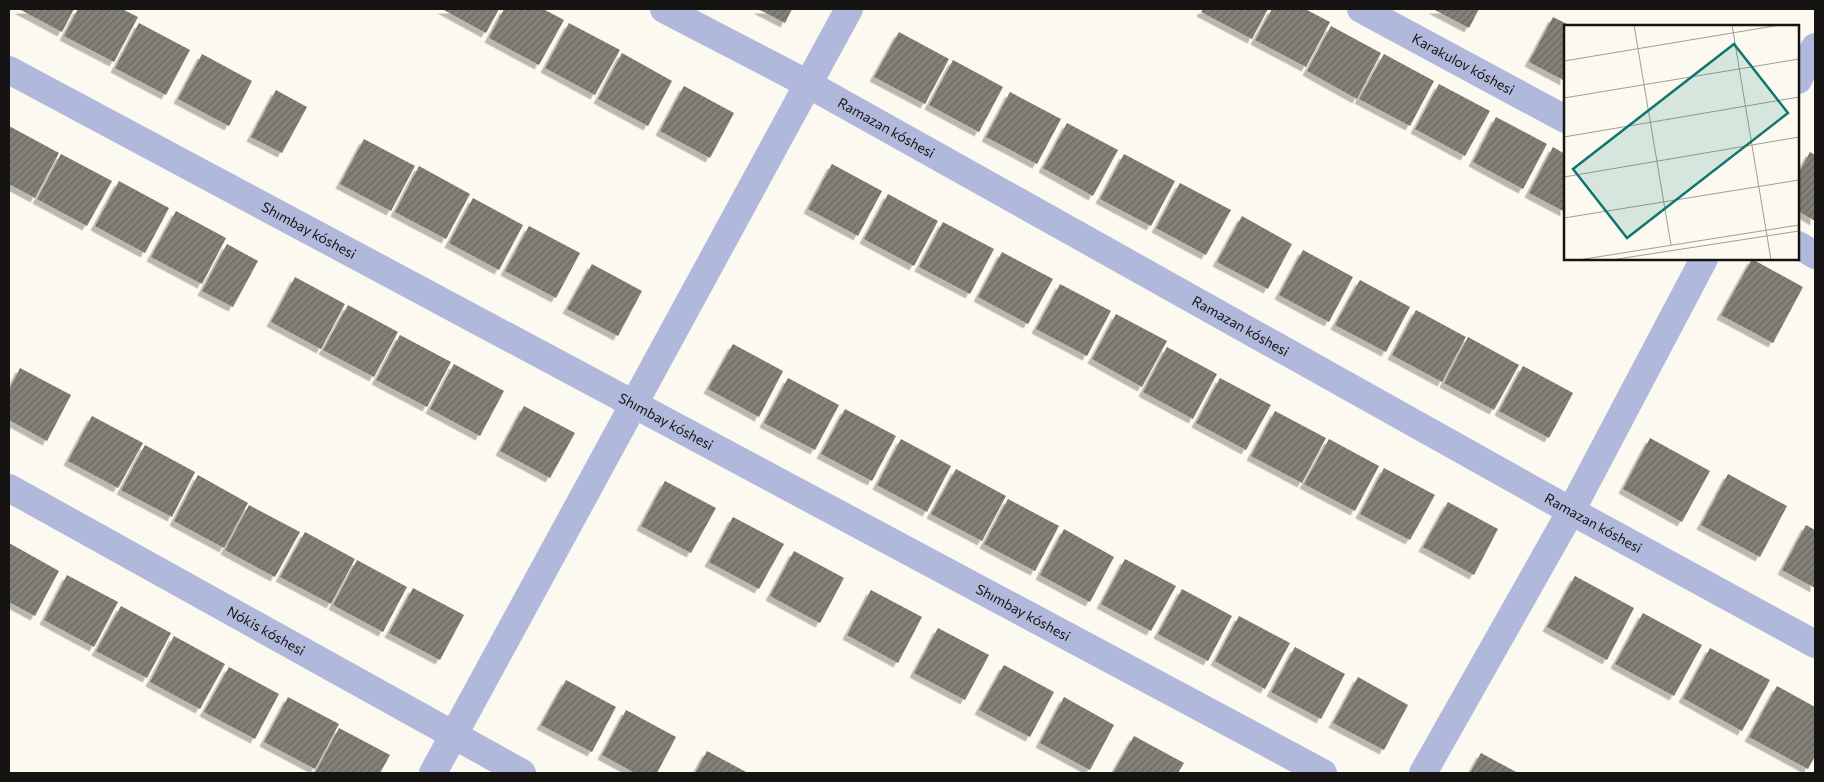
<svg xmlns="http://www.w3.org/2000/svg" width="1824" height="782" font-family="Commissioner,sans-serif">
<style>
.building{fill:url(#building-hatch);filter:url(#shadow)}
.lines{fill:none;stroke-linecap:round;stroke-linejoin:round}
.minor{stroke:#b0b9dc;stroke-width:28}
.labels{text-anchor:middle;stroke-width:4;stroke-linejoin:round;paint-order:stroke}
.street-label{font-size:14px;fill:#151412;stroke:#fff}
.inset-road{fill:none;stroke:#9f9d97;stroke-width:1}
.view{fill:#0f766e;fill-opacity:0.15;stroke:#0f766e;stroke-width:2.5}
.inset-edge{fill:none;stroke:#151412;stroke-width:2.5}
</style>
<defs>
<pattern id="building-hatch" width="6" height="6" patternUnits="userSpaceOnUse" patternTransform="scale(1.25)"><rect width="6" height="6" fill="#828078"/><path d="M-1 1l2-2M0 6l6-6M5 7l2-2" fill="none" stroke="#696861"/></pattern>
<filter id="shadow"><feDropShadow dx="-4.5" dy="4.5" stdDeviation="0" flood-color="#0004"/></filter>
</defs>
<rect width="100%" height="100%" fill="#fbf9f0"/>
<!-- building -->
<g class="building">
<polygon points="19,9 74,9 62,32"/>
<polygon points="78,9 122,9 138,17 114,62 64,36"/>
<polygon points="442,9 499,9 486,33"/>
<polygon points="504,9 543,9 564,20 539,65 489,38"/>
<polygon points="758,9 792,9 785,23"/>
<polygon points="1203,9 1268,9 1252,39 1201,12"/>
<polygon points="1272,9 1305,9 1330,22 1306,67 1255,40"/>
<polygon points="1433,9 1479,9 1469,28"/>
<polygon points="1553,17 1571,26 1565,26 1565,81 1529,62"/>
<polygon points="139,23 190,50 166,95 115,68"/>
<polygon points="569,23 620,50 595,95 545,68"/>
<polygon points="1331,26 1381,53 1357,99 1307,71"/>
<polygon points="899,32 949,59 925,104 874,77"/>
<polygon points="622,53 672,81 648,126 598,99"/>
<polygon points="202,54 252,81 229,126 178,99"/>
<polygon points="1384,54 1434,81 1410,126 1359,99"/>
<polygon points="953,60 1003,87 979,132 929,105"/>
<polygon points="1439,84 1490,111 1465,156 1415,129"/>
<polygon points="684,86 734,113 710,158 660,131"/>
<polygon points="276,90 307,107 282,153 251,137"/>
<polygon points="1010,92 1061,119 1037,164 986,137"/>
<polygon points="1496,117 1547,144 1523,189 1473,162"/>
<polygon points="1067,123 1118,150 1093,196 1043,168"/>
<polygon points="9,126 59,153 35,198 9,184"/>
<polygon points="364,139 415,166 391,211 340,184"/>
<polygon points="1553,147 1565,154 1565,212 1529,193"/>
<polygon points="1810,152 1815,155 1815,221 1798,211 1798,174"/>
<polygon points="61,154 112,181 87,226 37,199"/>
<polygon points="1124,154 1175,181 1151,226 1100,199"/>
<polygon points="832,164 882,191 858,236 808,209"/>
<polygon points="419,166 470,194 446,239 395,212"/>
<polygon points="119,181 169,208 145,253 95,226"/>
<polygon points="1180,183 1231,210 1206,255 1156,228"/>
<polygon points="888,194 938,221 914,266 864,239"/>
<polygon points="473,198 523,225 499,270 449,243"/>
<polygon points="176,211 226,238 202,284 151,257"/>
<polygon points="1242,216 1292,244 1268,289 1217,262"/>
<polygon points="943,222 994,249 970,294 919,267"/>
<polygon points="529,226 580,253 556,298 505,271"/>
<polygon points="227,244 258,261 233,307 202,291"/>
<polygon points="1303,250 1353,277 1329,322 1279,295"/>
<polygon points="1002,252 1053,279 1028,324 978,297"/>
<polygon points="1752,259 1803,287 1773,343 1721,315"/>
<polygon points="592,264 642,291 618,336 567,309"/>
<polygon points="295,277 345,304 321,349 271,322"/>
<polygon points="1360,280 1410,307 1386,352 1335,325"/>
<polygon points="1060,284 1111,311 1087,356 1036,329"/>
<polygon points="348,305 398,332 374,377 323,350"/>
<polygon points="1416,310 1466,337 1442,382 1392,355"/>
<polygon points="1116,314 1167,341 1142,387 1092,359"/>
<polygon points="400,335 451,362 427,407 376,380"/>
<polygon points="1468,337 1519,365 1494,410 1444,383"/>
<polygon points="733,344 783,371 759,417 708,389"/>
<polygon points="1167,347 1217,374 1193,419 1143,392"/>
<polygon points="454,364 504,391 480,436 430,409"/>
<polygon points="1523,366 1573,393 1549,438 1499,411"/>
<polygon points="20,368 71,395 47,441 9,420 9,390"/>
<polygon points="788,378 839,405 815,450 764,423"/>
<polygon points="1220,378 1271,405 1246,450 1196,423"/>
<polygon points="524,406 575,433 550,478 500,451"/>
<polygon points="845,409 896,436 872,481 821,454"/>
<polygon points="1275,411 1326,438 1302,483 1251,456"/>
<polygon points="92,416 143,443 118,488 68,461"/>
<polygon points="1650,438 1710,471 1682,522 1623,489"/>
<polygon points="901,439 951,466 927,512 877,485"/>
<polygon points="1329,439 1379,466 1355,511 1304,484"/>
<polygon points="145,445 195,472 172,517 121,490"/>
<polygon points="1384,468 1435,495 1410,540 1360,514"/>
<polygon points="956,469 1006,496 982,541 931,514"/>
<polygon points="1728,474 1787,506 1760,557 1701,525"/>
<polygon points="198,475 248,503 224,548 174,521"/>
<polygon points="665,481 716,508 691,553 641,526"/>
<polygon points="1008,499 1059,526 1035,571 984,544"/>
<polygon points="1448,502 1498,529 1474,575 1423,547"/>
<polygon points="249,505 300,532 275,577 225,550"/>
<polygon points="733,517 784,544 759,589 709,562"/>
<polygon points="1806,525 1815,530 1815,588 1782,570"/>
<polygon points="1064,529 1114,557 1090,602 1040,575"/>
<polygon points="305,532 355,559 331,604 280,577"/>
<polygon points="9,543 59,571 35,616 9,602"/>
<polygon points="794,551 844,578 820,623 770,596"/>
<polygon points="1125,559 1176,586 1151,631 1101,604"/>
<polygon points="357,560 407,587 383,632 333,605"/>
<polygon points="67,575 118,602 94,647 44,620"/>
<polygon points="1575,576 1634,608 1607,660 1547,627"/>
<polygon points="413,588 464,615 440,660 389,633"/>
<polygon points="1182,589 1232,616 1208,661 1158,634"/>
<polygon points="871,590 922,617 898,663 847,635"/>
<polygon points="121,606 171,633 147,678 96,651"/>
<polygon points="1643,613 1702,645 1674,696 1615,664"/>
<polygon points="1239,616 1290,643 1265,689 1215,661"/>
<polygon points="938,628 989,655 965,700 914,673"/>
<polygon points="174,636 225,664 200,709 150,682"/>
<polygon points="1295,647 1345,674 1321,719 1271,692"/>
<polygon points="1710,648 1770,680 1742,731 1683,698"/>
<polygon points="1004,665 1054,692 1030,737 979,710"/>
<polygon points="229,667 279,694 255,739 204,712"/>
<polygon points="1358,677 1408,705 1384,750 1333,723"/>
<polygon points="566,680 616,707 592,752 541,725"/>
<polygon points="1777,686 1815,707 1815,756 1808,769 1749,737"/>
<polygon points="288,697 339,724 315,769 264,742"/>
<polygon points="1064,697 1114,725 1090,770 1040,743"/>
<polygon points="626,710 676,737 657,773 635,773 602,755"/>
<polygon points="339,728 390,755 380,773 315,773"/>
<polygon points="1134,736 1184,763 1178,773 1113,773"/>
<polygon points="707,751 748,773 695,773"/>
<polygon points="1481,753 1518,773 1470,773"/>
</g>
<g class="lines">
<!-- minor -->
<g class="minor">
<path id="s1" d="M664 9 808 84 1571 511 1815 644"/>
<path id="s2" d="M1361 9 1565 119"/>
<path id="s3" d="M9 70 1323 773"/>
<polyline points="1798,80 1815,47"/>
<polyline points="1798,245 1815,255"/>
<path id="s4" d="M9 488 522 773"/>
<polyline points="433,773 849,9"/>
<polyline points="1423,773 1571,511 1704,259"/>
</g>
</g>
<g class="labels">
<!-- street labels -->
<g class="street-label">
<text dy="5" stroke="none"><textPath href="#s2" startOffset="116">Karakulov kóshesi</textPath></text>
<text dy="5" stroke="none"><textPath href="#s1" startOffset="252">Ramazan kóshesi</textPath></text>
<text dy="5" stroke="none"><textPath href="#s3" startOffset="340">Shımbay kóshesi</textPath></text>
<text dy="5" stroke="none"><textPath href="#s1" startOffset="658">Ramazan kóshesi</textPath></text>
<text dy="5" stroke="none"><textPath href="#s3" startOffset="745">Shımbay kóshesi</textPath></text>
<text dy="5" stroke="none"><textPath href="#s1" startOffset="1062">Ramazan kóshesi</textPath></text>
<text dy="5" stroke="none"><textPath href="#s3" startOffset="1150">Shımbay kóshesi</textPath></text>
<text dy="5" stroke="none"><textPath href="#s4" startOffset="294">Nókis kóshesi</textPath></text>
</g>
</g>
<!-- overview -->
<g transform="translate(1564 25)">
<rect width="235" height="235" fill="#fbf9f0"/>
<path class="inset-road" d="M70 0 107 220M168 0 207 235M0 36 216 0M0 73 235 34M0 112 235 72M0 152 235 112M0 193 235 155M14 235 235 200M47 235 235 206"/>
<path class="view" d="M170 19 224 88 63 213 9 144Z"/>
<rect width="235" height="235" class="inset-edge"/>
</g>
<!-- border -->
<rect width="1824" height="782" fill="none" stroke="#151412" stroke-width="20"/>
</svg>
